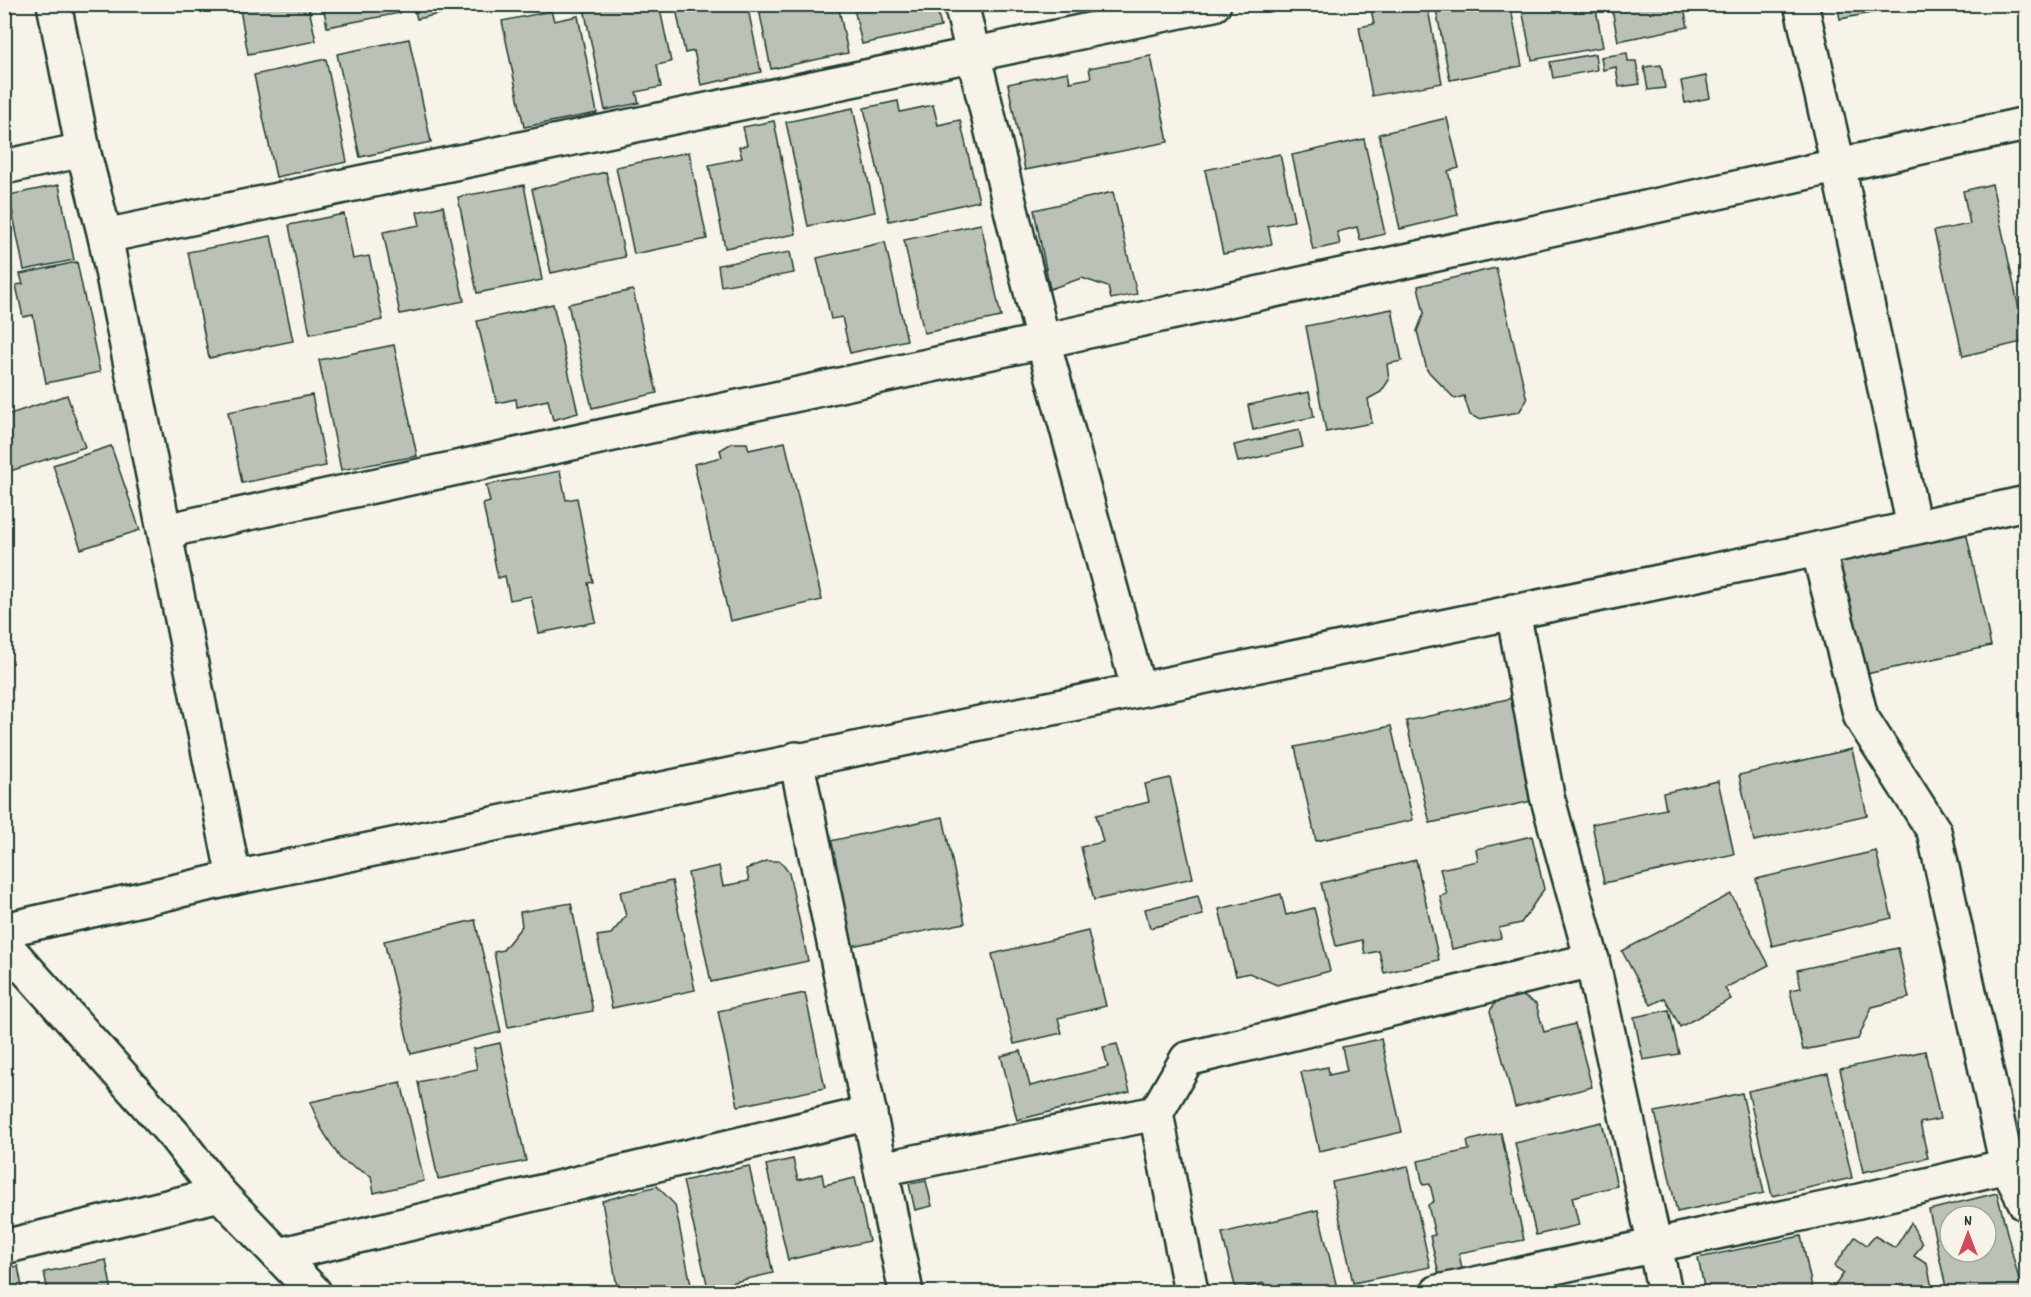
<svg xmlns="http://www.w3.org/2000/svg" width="2031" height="1297" font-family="Dekko,sans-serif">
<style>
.building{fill:#bbc1b6;stroke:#1f3d34;stroke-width:1.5;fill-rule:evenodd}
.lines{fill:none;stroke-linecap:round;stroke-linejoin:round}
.minor-casing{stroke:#1f3d34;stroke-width:38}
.minor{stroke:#f7f3e8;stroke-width:33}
</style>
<rect width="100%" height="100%" fill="#f7f3e8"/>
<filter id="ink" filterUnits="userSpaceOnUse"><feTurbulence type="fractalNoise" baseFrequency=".0167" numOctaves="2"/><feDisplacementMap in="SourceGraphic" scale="12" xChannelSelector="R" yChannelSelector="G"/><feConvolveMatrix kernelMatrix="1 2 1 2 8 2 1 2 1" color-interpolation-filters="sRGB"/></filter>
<g filter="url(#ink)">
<!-- building -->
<g class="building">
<polygon points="239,4 308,4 316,41 248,54"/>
<polygon points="323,4 399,4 400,13 327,27"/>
<polygon points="413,4 483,4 417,19"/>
<polygon points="599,4 659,4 671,62 657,65 661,87 636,92 639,103 605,110 584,8"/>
<polygon points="675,4 747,4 761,72 701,85 694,51 685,53"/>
<polygon points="758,4 838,4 848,53 771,69"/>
<polygon points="853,4 936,4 941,27 862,44"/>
<polygon points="1370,4 1427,4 1442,83 1372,96 1359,27 1374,24"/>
<polygon points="1435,4 1510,4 1522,66 1450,80"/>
<polygon points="1521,4 1595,4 1603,47 1532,60"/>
<polygon points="1611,4 1683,4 1688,27 1618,41"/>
<polygon points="1837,4 1916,4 1840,19"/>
<polygon points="2020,4 2026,4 2026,35 2025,35"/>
<polygon points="551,11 554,21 578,16 597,113 524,127 502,21"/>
<polygon points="409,39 431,142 360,157 337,54"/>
<polygon points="1627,53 1628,61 1636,61 1640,84 1619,87 1616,67 1603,70 1601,57"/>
<polygon points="1595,54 1597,70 1553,78 1550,62"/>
<polygon points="1151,56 1168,142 1025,170 1008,84 1068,72 1070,82 1091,78 1089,68"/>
<polygon points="326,59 347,162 276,177 254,75"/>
<polygon points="1661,65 1665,88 1648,90 1644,67"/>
<polygon points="1706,76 1710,98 1685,103 1681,81"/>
<polygon points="898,101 900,112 933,105 938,125 960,120 979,201 889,221 864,108"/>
<polygon points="853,108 875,212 808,226 786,122"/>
<polygon points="1447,118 1459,168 1448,171 1458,215 1400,229 1379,134"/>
<polygon points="774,121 796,234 725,248 709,165 742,158 739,147 747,145 743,127"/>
<polygon points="1364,139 1385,234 1360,240 1357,227 1337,232 1340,244 1313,250 1292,155"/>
<polygon points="689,152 707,239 634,254 616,167"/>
<polygon points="1280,154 1294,221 1268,226 1272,244 1223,254 1205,170"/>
<polygon points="2026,164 2026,191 2021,165"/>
<polygon points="606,172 625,257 551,273 532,189"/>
<polygon points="1992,184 2026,341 1963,356 1934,231 1970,224 1963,191"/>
<polygon points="59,185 74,260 24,270 9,195"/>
<polygon points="524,185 542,280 477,293 458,197"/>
<polygon points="1113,192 1137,294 1111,299 1108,287 1082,278 1050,289 1034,210"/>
<polygon points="443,206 464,301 400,314 383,232 420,225 417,212"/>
<polygon points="2026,211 2026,232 2022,212"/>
<polygon points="344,214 353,259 369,256 383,320 310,334 289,225"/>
<polygon points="981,224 1001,317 924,333 904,240"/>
<polygon points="4,233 12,271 4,272"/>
<polygon points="271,236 293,341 209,358 188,252"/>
<polygon points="885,242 907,340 850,353 842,317 831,319 817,258"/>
<polygon points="790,252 794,273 721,286 718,265"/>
<polygon points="77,262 100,372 46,383 33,315 23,317 16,285 23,284 20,274"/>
<polygon points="1496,268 1527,400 1519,412 1479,419 1470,415 1464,396 1455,399 1427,370 1417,331 1424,313 1418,286"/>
<polygon points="633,290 657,393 592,408 568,304"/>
<polygon points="553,304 578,413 553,420 548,400 517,407 516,399 497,403 477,321"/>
<polygon points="1392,309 1402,361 1387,364 1389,380 1381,392 1368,399 1372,423 1326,432 1306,326"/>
<polygon points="394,345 417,456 341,470 319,360"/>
<polygon points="1309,392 1314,417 1253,430 1248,405"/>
<polygon points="67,395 85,447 4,473 4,416"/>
<polygon points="312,395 326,466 242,483 228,412"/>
<polygon points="1299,430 1303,447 1238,462 1234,445"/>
<polygon points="785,442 822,600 730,621 694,464 722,457 720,450 732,443 747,443 749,450"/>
<polygon points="111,446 140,530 81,549 53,465"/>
<polygon points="560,471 566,500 577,498 593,582 588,583 596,622 539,633 531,596 510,600 505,576 498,578 483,504 490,502 486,485"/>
<polygon points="1965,527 1991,646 1862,675 1836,555"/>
<polygon points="1513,698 1536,800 1430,823 1406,721"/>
<polygon points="1391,726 1413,820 1316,841 1295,747"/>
<polygon points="1852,749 1867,815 1754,841 1739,775"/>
<polygon points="1170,778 1193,878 1094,900 1081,847 1103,842 1096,815 1149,802 1145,784"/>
<polygon points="1718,781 1734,854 1604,883 1592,824 1666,809 1663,793"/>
<polygon points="943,817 965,923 851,946 830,841"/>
<polygon points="1532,836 1544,889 1521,923 1499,928 1501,938 1452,949 1440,896 1447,894 1440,869 1478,861 1476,849"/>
<polygon points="1876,851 1892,918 1772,946 1756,879"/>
<polygon points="1416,860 1439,960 1384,973 1379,951 1365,954 1362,940 1336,946 1321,883"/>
<polygon points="767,861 780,861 789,873 808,961 711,982 688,873 719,866 723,886 749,881 746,869"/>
<polygon points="672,881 695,990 612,1008 597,936 611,934 626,916 620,892"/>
<polygon points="1281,894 1286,915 1314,908 1330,971 1277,985 1249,973 1236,976 1219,909"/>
<polygon points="1731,894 1769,965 1725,988 1731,999 1680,1027 1665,998 1651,1005 1622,951"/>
<polygon points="1198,896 1203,915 1150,928 1145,909"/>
<polygon points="571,903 593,1011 508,1027 494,952 503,950 522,926 520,912"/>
<polygon points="475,920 501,1032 411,1054 384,941"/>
<polygon points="1088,931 1106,1006 1058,1018 1062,1033 1014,1044 992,954"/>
<polygon points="1898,948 1909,998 1872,1007 1858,1039 1803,1050 1790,990 1801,988 1797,970"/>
<polygon points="805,993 825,1088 738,1106 718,1011"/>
<polygon points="1518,993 1536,1004 1544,1032 1575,1024 1592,1087 1515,1107 1490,1011 1499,997"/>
<polygon points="1669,1010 1679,1054 1643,1060 1634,1017"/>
<polygon points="1381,1039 1402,1132 1319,1151 1301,1072 1328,1067 1329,1075 1347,1071 1342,1047"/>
<polygon points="500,1043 526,1161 438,1179 418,1082 477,1069 473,1049"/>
<polygon points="1117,1044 1130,1092 1017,1120 1001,1056 1021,1051 1030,1086 1108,1067 1103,1047"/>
<polygon points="1925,1051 1940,1119 1920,1123 1928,1158 1863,1172 1840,1069"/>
<polygon points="1828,1073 1852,1178 1772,1196 1748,1091"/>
<polygon points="401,1082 424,1181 374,1193 371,1176 341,1160 321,1128 310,1102"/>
<polygon points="1742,1093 1764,1193 1677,1212 1655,1112"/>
<polygon points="1602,1122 1617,1186 1572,1197 1579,1225 1536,1235 1515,1143"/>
<polygon points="1501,1133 1524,1240 1459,1253 1462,1269 1439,1274 1430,1236 1435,1235 1428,1205 1434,1201 1430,1184 1423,1185 1418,1161 1469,1150 1467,1141"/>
<polygon points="793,1159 798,1180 822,1174 824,1185 855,1178 869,1241 788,1260 766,1165"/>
<polygon points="749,1166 773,1273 708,1288 683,1181"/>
<polygon points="1408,1166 1430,1267 1353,1283 1332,1182"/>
<polygon points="926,1181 932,1206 915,1210 909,1184"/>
<polygon points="657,1186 675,1205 691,1285 655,1292 618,1292 602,1201"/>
<path d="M1997 1193 2022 1292H1947L1929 1210ZM1950 1216H1986V1252H1950Z"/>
<polygon points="1318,1210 1338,1292 1267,1292 1264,1283 1236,1290 1222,1233"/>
<polygon points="1911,1223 1922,1244 1914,1256 1927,1264 1933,1292 1833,1292 1833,1288 1844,1273 1834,1266 1855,1237 1867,1245 1875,1236 1895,1248"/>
<polygon points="1801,1236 1813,1292 1705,1292 1698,1258"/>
<polygon points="106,1260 112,1292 48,1292 44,1272"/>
<polygon points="18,1266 23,1292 4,1292 4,1269"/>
</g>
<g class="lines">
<defs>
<g id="minor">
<polyline points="54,4 83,150 105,236 234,878"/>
<polyline points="961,4 1043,341 1138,688"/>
<polyline points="1801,4 1838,165 1914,527"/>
<polyline points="4,167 83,150"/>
<polyline points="105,236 1214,4"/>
<polyline points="165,531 1043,341 2026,124"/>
<polyline points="1513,611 1547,796 1592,960 1665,1292"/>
<polyline points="796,759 881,1169 1156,1113 1187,1059 1592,960"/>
<polyline points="4,930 234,878 1818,549 2026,503"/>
<polyline points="4,944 175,1136 220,1194 314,1292"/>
<polyline points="1156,1113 1191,1292"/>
<polyline points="2007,1166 2026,1204"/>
<polyline points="881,1169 906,1292"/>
<polyline points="4,1247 220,1194"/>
<polyline points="279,1255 870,1113"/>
<polyline points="1438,1292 1838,1206 2007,1166 1934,831 1861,717 1818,549"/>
</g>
</defs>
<!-- minor casing -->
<use href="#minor" class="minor-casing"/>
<!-- minor -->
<use href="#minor" class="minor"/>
</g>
</g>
<!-- margin -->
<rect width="2031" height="1297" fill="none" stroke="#f7f3e8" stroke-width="24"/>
<rect x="12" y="12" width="2007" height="1273" fill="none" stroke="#1f3d34" stroke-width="2" filter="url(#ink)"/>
<!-- north arrow -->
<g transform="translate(1968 1234)"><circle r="28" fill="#f7f3e8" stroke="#a1aaa0" stroke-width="1.5"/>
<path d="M0-4.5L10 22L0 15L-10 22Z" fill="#d1495b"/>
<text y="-9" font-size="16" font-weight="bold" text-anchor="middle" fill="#1f3d34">N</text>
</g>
</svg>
